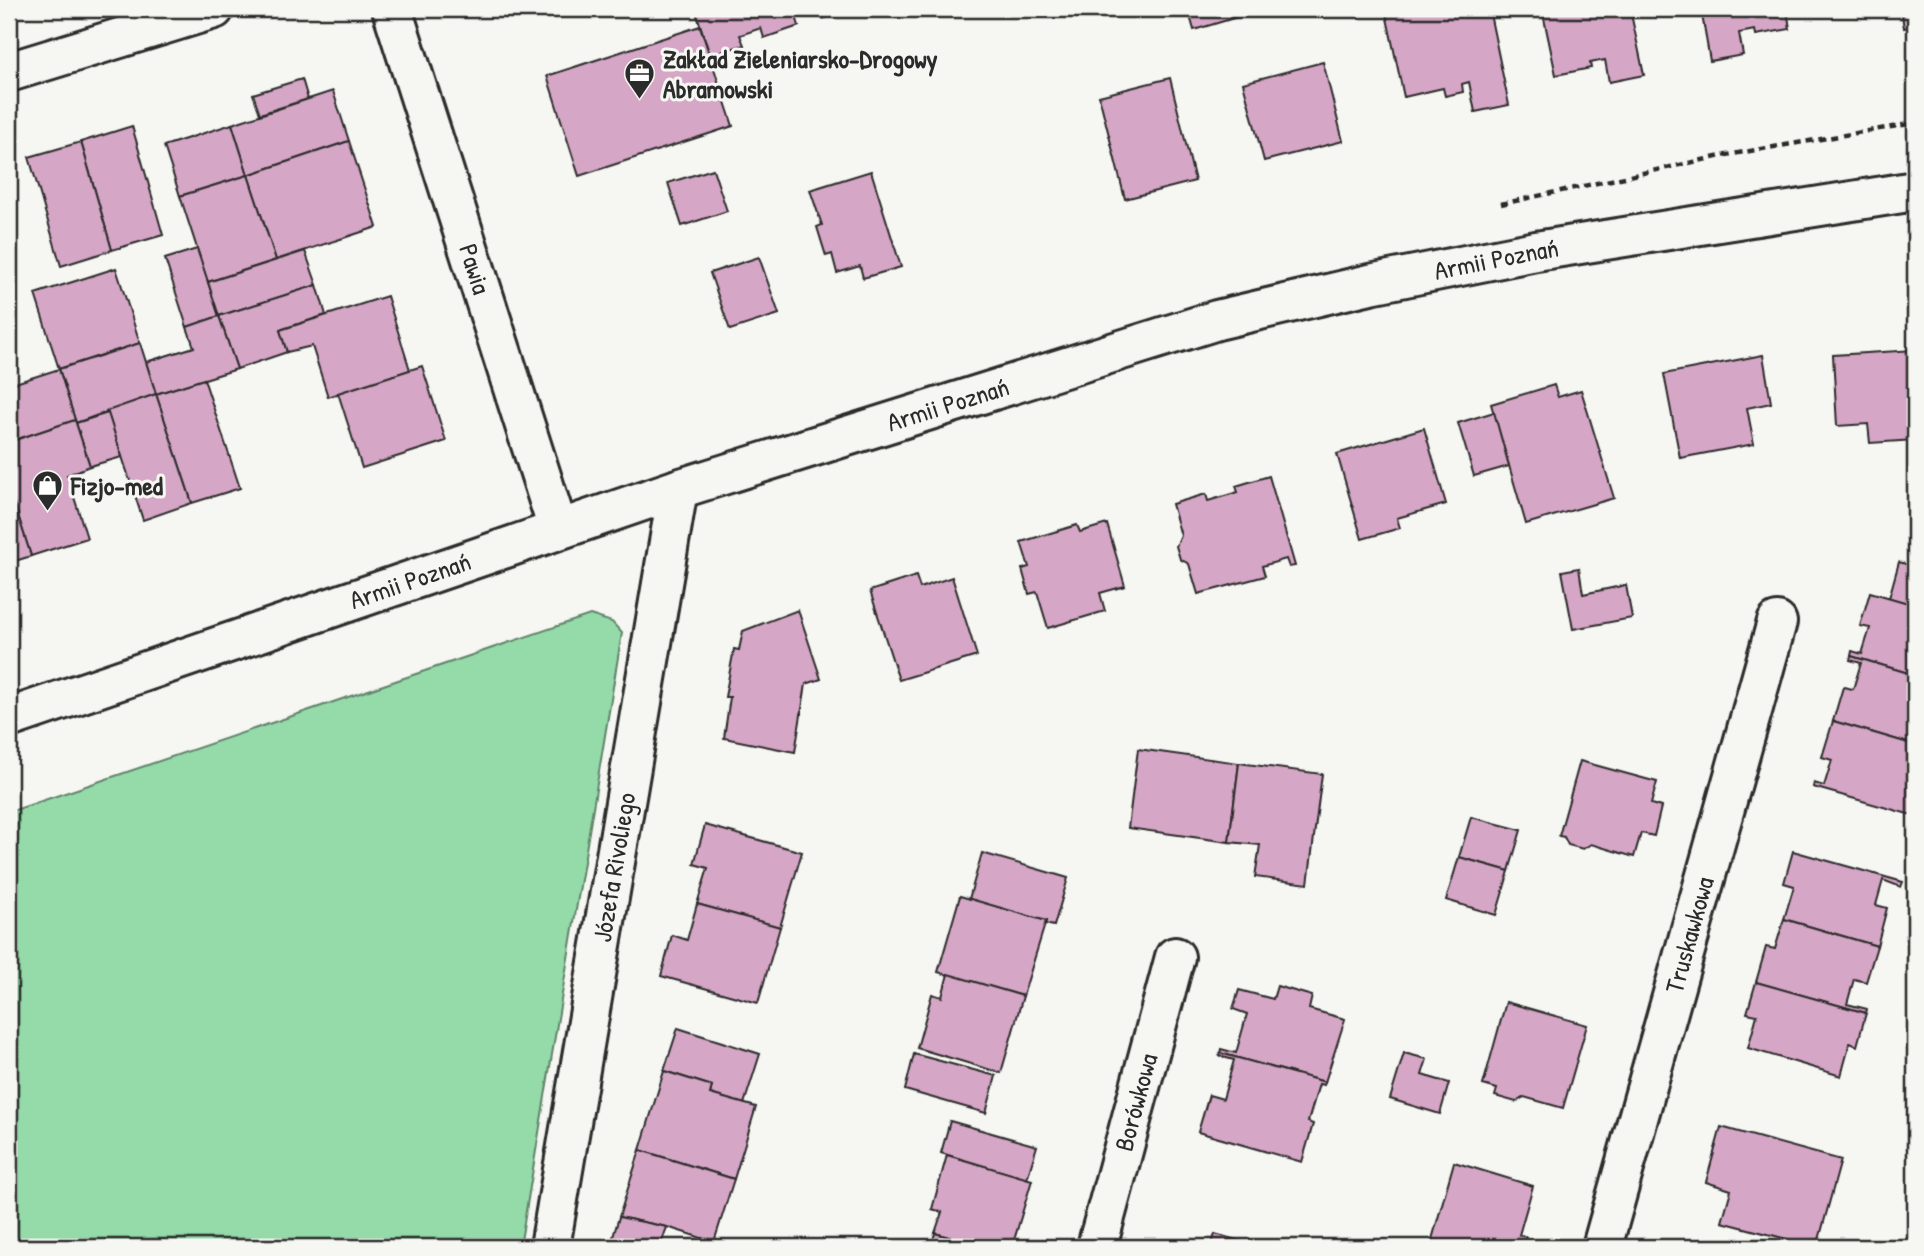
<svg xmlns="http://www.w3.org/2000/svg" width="1924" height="1256" font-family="'Patrick Hand',sans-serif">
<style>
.green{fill:#94dba9;stroke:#60836a;stroke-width:2}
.building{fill:#d6a6c6;stroke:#2b2b2b;stroke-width:2}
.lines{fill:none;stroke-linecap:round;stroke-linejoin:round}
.minor-casing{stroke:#2b2b2b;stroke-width:44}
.path{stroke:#2b2b2b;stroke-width:4.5;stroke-dasharray:7 5;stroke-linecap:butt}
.minor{stroke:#f6f6f2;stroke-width:38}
.labels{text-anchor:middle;stroke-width:6;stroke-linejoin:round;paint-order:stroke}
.poi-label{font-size:26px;font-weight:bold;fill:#2b2b2b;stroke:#f6f6f2;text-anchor:start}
.street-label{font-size:26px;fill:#2b2b2b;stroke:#f6f6f2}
</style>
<rect width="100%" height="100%" fill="#f6f6f2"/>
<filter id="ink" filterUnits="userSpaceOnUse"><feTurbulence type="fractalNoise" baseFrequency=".0143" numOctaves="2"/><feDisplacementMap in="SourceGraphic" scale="14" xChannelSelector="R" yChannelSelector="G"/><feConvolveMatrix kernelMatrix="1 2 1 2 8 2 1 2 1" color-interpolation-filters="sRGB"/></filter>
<g filter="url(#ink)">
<!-- green -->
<polygon class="green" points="590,615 612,622 622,633 520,1247 9,1247 9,812"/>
<!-- building -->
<g class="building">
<polygon points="695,9 853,9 822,19 819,9 796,16 799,26 764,38 761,28 740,35 744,45 710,55"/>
<polygon points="893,9 922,9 896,17"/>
<polygon points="1188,9 1253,9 1254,12 1194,30"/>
<polygon points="1385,9 1489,9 1509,105 1475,112 1469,82 1462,84 1463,92 1445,96 1443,88 1404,97"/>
<polygon points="1542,9 1630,9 1644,75 1609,82 1605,60 1590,63 1591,68 1556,75"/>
<polygon points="1701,9 1787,9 1790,29 1756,35 1755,30 1739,33 1743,55 1710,61"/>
<polygon points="1901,9 1915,9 1915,26 1904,28"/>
<polygon points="700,26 733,126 579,176 547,76"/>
<polygon points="1323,62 1343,141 1264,161 1243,83"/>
<polygon points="1170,78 1195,181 1125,199 1099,96"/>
<polygon points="302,79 308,99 260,114 253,94"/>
<polygon points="333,91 349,141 248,175 232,124"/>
<polygon points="232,124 248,175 180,196 164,146"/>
<polygon points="132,126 163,235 112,250 81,142"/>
<polygon points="349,141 377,227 276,260 248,175"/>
<polygon points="81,142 112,250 61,266 29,157"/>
<polygon points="713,169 727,211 682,226 668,183"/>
<polygon points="871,171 901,267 863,278 860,266 837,273 832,254 826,256 817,227 822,225 810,190"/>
<polygon points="248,175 276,260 208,282 180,196"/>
<polygon points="197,249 219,316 187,327 165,259"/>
<polygon points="305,251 317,285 219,316 208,282"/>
<polygon points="759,257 779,314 730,330 710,273"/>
<polygon points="116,268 140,343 59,369 35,294"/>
<polygon points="317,285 326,315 280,330 287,352 237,369 219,316"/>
<polygon points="387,296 410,370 328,397 312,346 287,352 280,330"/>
<polygon points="219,316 237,369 156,394 146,362 194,347 187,327"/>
<polygon points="140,343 156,394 76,423 59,369"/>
<polygon points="1915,350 1915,440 1870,443 1868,424 1837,426 1833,355"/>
<polygon points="1763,355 1771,403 1747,408 1754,444 1680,458 1664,374"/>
<polygon points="422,366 446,441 362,468 338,393"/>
<polygon points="59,369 75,420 9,442 9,385"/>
<polygon points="204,379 240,488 192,503 156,394"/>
<polygon points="1554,385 1558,397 1581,390 1614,498 1526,524 1491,404"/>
<polygon points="156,394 192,503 143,520 107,411"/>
<polygon points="1494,412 1509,466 1474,476 1458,423"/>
<polygon points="108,413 122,457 90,466 76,423"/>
<polygon points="75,420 90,466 67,475 87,538 31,556 9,487 9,442"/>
<polygon points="1424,428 1446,504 1397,518 1400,528 1362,539 1337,454"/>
<polygon points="1269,476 1295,566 1289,567 1286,559 1262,566 1265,576 1198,594 1189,564 1180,559 1176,546 1181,536 1172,504 1206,494 1208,501 1238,492 1236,486"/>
<polygon points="9,487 31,556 9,563"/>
<polygon points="1107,524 1125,586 1100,593 1105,611 1048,628 1037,592 1029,594 1022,569 1029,567 1021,542 1077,525 1080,532"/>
<polygon points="1915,542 1915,605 1889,598 1899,562 1909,565"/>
<polygon points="1579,568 1583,594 1626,585 1632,618 1573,629 1562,571"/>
<polygon points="916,576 920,588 952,577 977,656 899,680 870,591"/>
<polygon points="1870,592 1915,605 1915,675 1851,656 1852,651 1862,654 1870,628 1860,626"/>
<polygon points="798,610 821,679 806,684 795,752 724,738 730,697 725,697 734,649 739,650 743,631"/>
<polygon points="1851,656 1915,675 1915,745 1833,721 1843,687 1853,689 1861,663 1850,660"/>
<polygon points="1833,721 1915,745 1915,816 1813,787 1814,783 1824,786 1832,760 1822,757"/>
<polygon points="1138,749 1239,763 1229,842 1128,828"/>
<polygon points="1580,761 1657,782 1651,804 1661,807 1654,836 1641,833 1634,857 1591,844 1583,849 1568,845 1564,837 1559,836"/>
<polygon points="1239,763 1322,774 1308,884 1255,877 1260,845 1229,842"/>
<polygon points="1471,817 1521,830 1509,871 1459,857"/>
<polygon points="705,825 802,852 780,927 697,904 708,868 694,864"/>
<polygon points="1793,851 1903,882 1901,887 1883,880 1876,905 1887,908 1877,946 1784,919 1794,886 1784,883"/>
<polygon points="982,853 1068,878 1054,926 1045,924 1046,921 969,899"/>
<polygon points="1459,857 1509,871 1496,915 1446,900"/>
<polygon points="960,896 1046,921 1023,996 938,972"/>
<polygon points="697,904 780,927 758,1003 661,976 672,935 687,940"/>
<polygon points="1784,919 1877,946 1866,982 1854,979 1847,1004 1867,1009 1866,1013 1756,982 1766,947 1775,949"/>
<polygon points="948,974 1023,996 1001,1073 917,1048 932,994 942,997"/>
<polygon points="1756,982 1866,1013 1857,1046 1850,1043 1841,1076 1748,1048 1757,1015 1747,1013"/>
<polygon points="1277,986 1312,996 1309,1009 1345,1019 1325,1082 1220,1053 1221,1049 1236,1053 1247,1014 1233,1009 1239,990 1273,999"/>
<polygon points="1506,1002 1587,1025 1563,1108 1524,1097 1516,1102 1495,1096 1497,1089 1483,1085"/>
<polygon points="678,1028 760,1054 744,1104 710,1094 712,1086 664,1071"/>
<polygon points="1220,1053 1325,1082 1324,1085 1319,1084 1308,1122 1313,1124 1302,1162 1198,1132 1209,1095 1223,1099 1234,1060 1219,1056"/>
<polygon points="1404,1053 1427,1059 1422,1075 1449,1083 1440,1114 1390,1099"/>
<polygon points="914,1054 996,1076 986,1113 905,1090"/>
<polygon points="664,1071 712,1086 710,1094 756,1107 734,1179 640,1150"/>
<polygon points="950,1121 1037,1146 1027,1179 941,1153"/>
<polygon points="1721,1127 1841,1160 1817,1247 1722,1222 1731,1190 1706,1182"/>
<polygon points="640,1150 734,1179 714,1242 667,1227 619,1217"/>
<polygon points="947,1155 1032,1180 1012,1247 982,1247 935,1233 942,1212 932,1209"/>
<polygon points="1454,1162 1533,1186 1519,1235 1526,1237 1523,1247 1447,1247 1431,1243"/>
<polygon points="619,1217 667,1227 660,1247 610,1247"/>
<polygon points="935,1233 982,1247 931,1247"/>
<polygon points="1215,1234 1261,1247 1211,1247"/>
</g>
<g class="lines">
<defs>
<g id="minor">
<path id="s1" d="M392 9 558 529"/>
<polyline points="9,72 214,9"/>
<path id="s2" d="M9 718 678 489 1217 320 1370 284 1536 251 1915 191"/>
<path id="s3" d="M550 1247 678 489"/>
<path id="s4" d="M1097 1247 1175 957"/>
<path id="s5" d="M1602 1247 1777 622"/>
</g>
</defs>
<!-- minor casing -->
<use href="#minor" class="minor-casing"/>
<!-- path -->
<polyline class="path" points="1501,204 1721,156 1915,123"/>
<!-- minor -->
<use href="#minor" class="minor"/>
</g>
</g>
<!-- icons -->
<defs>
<symbol id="office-pin" viewBox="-11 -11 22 30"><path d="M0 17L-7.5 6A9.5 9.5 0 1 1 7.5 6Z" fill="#2b2b2b" stroke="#f6f6f2"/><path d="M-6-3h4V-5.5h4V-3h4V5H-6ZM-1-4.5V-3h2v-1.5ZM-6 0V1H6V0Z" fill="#fff"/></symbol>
<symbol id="shop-pin" viewBox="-11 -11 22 30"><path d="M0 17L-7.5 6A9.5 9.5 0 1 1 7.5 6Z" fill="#2b2b2b" stroke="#f6f6f2"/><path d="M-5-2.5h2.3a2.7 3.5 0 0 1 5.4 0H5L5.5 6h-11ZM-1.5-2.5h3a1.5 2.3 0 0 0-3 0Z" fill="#fff"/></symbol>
</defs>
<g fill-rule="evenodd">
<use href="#office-pin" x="622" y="56" width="35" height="47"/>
<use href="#shop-pin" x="30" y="468" width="35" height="47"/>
</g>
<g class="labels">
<!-- poi labels -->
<g class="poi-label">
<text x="663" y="68">Zakład Zieleniarsko-Drogowy<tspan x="663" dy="30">Abramowski</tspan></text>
<text x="71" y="495">Fizjo-med</text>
</g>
<!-- street labels -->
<g class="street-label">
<text dy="9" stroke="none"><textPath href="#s2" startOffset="1558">Armii Poznań</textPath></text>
<text dy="9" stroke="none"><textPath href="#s1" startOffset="273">Pawia</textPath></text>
<text dy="9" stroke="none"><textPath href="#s2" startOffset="990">Armii Poznań</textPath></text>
<text dy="9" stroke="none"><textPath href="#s2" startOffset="424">Armii Poznań</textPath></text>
<text dy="9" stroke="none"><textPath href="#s3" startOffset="385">Józefa Rivoliego</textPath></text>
<text dy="9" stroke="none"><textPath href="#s5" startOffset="324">Truskawkowa</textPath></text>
<text dy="9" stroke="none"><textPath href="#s4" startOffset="150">Borówkowa</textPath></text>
</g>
</g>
<!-- margin -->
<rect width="1924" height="1256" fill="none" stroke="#f6f6f2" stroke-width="35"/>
<rect x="18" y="18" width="1889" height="1221" fill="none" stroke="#2b2b2b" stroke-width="2.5" filter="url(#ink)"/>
</svg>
